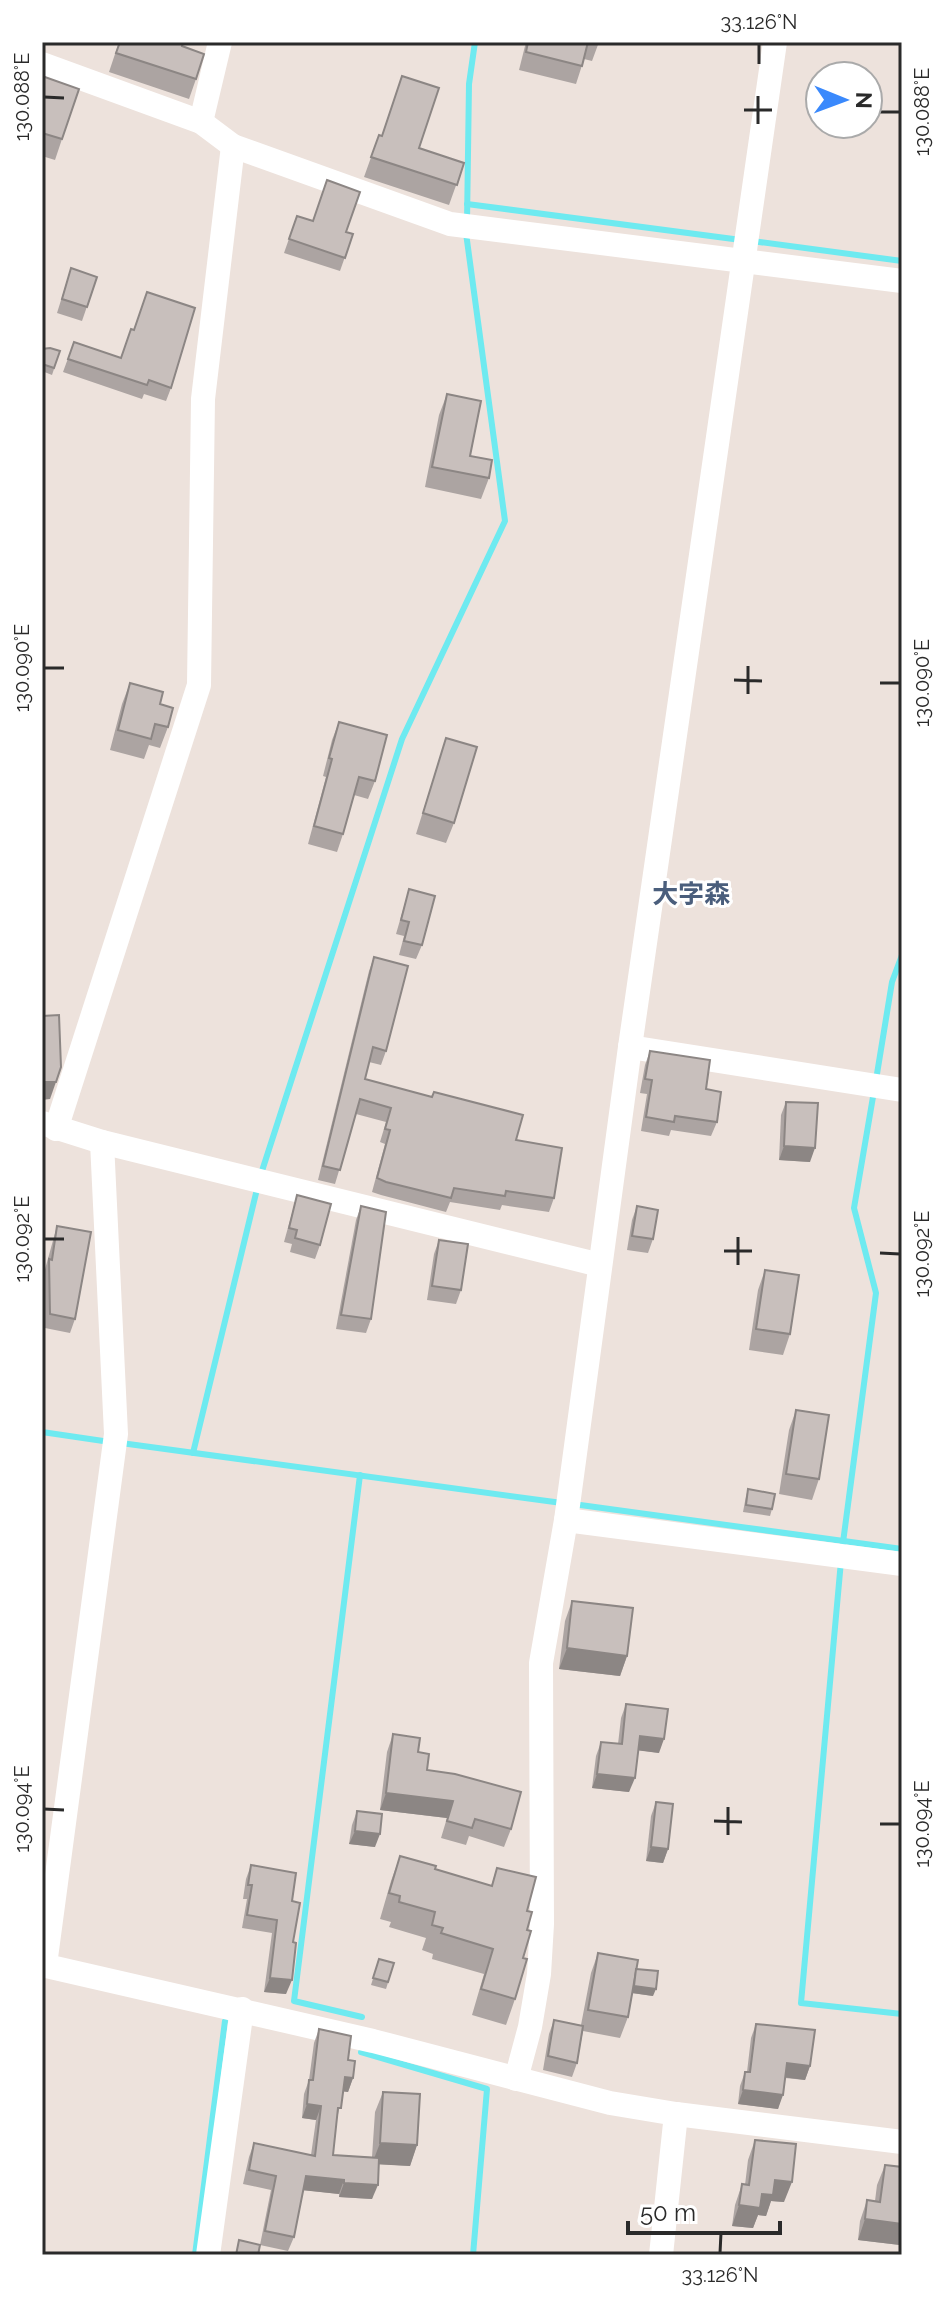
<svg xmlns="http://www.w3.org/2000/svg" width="944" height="2297" font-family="Raleway,'Noto Sans JP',sans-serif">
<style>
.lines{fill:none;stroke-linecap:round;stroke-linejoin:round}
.stream{stroke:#6eeaf0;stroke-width:6}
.minor{stroke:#fff;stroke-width:24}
.wall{fill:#aca4a2}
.shaded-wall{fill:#8c8684}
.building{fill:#c8bfbc;stroke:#8c8684;stroke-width:2}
.ticks{fill:none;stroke:#2a2a2a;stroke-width:3}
.labels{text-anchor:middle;stroke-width:6;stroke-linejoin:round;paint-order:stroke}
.quarter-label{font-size:26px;font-weight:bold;fill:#4a5e7c;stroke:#fff}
.neatline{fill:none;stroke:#2a2a2a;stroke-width:3}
.ticks-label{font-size:20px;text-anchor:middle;fill:#2a2a2a}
</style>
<rect width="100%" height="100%" fill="#ede2dc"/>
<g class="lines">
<!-- stream -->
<g class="stream">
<polyline points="467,204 741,240"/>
<polyline points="467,222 469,84 475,42"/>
<polyline points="752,241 902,261"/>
<polyline points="876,1080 892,982 902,955"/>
<polyline points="261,1174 402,739 505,521 466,233"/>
<polyline points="42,1432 110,1442"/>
<polyline points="121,1443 562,1503"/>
<polyline points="193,1453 258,1185"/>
<polyline points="360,1475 294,2001 362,2017"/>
<polyline points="573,1504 902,1549"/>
<polyline points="842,1550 876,1293 854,1208 874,1091"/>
<polyline points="841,1561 801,2003 902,2014"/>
<polyline points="361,2052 487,2089 473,2255"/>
<polyline points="195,2255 225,2021"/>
</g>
<!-- minor -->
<g class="minor">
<polyline points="42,64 201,122 233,146 450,224 902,281"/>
<polyline points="201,122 220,42"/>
<polyline points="630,1047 902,1090"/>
<polyline points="42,1123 102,1142 600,1265"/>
<polyline points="56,1129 199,685 203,399 233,146"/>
<polyline points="566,1520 902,1564"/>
<polyline points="42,1965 373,2041 610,2103 676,2114 902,2142"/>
<polyline points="45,1965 116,1434 102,1142"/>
<polyline points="516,2079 530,2027 539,1974 542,1924 541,1663 566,1520 630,1047 775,42"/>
<polyline points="208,2255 242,2009"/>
<polyline points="661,2255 676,2114"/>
</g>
</g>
<!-- wall -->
<g class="wall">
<polygon points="119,42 182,46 196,79 189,99 109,72"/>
<polygon points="526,42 599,42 592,61 584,59 576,84 519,70"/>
<polygon points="42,76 62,139 55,160 42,156"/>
<polygon points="402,76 419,148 464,163 449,205 364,177 379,135 382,136"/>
<polygon points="297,216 353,234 340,271 284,253"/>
<polygon points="71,268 97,277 82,321 57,313"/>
<polygon points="74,342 171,388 166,401 144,394 142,399 63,372"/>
<polygon points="42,349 60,351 52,375 42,371"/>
<polygon points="447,394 470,456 489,478 481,499 425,487 439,415"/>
<polygon points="130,683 160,704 168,727 160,748 149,745 144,759 110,750 122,704"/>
<polygon points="339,722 375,781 368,799 354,795 343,834 337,852 308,844 326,777 323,776 332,740"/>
<polygon points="446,738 454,823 446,843 416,834"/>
<polygon points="409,889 422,945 416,959 399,955 404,936 396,934"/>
<polygon points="374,957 386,1051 381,1065 369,1062 365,1079 516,1140 554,1198 549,1212 502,1205 500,1210 450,1202 446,1212 381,1195 372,1192 385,1144 380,1142 386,1122 356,1114 335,1184 318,1180 369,971"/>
<polygon points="650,1051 706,1089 717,1122 711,1136 671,1130 669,1136 641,1131 647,1094 640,1093 645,1065"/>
<polygon points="786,1102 810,1162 779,1160 781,1115"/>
<polygon points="297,1195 320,1245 315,1259 290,1252 292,1244 284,1242"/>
<polygon points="361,1206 371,1319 366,1333 336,1329 356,1220"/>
<polygon points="637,1206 653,1239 648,1253 627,1250 632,1220"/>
<polygon points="57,1226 75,1319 70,1333 45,1328 44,1273"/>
<polygon points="439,1240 461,1290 456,1304 427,1300 434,1254"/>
<polygon points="765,1270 790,1334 783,1355 749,1350 758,1290"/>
<polygon points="796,1410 819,1479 812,1500 779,1494 789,1430"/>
<polygon points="748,1489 772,1509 770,1516 743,1512 746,1496"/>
<polygon points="572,1601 627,1656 620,1676 559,1669 565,1621"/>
<polygon points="626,1704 659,1753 638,1750 629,1792 592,1788 596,1756 601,1742 618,1744 621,1718"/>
<polygon points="393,1734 418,1752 427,1770 511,1829 504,1847 469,1836 466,1845 441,1838 447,1818 380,1810 387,1752"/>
<polygon points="656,1802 668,1849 663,1863 646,1861 651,1816"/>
<polygon points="357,1811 375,1847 349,1844 352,1825"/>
<polygon points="400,1856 435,1869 491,1886 497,1868 527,1911 527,1930 523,1958 515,1999 506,2025 472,2015 484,1974 432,1959 433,1954 422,1950 426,1938 389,1927 391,1922 380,1919 391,1881"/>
<polygon points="251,1865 292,1901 293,1942 286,1994 264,1992 272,1933 242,1928 247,1899 243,1899 246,1879"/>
<polygon points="598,1953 636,1969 653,1996 632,1993 628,2017 620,2038 583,2031 577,2063 572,2077 543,2070 549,2034 554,2020 581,2025 591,1973"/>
<polygon points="379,1959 394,1963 386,1989 371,1985"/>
<polygon points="756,2024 810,2066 805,2080 785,2078 778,2109 738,2104 740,2086 745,2072 747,2072 751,2038"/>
<polygon points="319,2029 348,2060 353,2078 348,2092 343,2091 337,2119 333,2155 372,2157 375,2112 383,2092 417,2145 410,2166 379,2164 372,2199 339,2197 339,2194 303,2190 294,2237 288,2251 260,2245 271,2190 243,2184 249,2157 254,2143 311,2155 316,2120 302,2118 304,2094 309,2080 314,2043"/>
<polygon points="755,2140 784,2202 771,2201 766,2216 758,2215 753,2228 732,2226 735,2205 742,2184 745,2185 748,2160"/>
<polygon points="885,2165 900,2245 858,2240 860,2221 867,2200 875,2201 877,2185"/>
</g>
<!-- shaded-wall -->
<g class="shaded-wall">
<polygon points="42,1082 56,1082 50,1099 42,1100"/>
<polygon points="784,1146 815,1148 810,1162 779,1160"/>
<polygon points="567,1648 627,1656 620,1676 559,1669"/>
<polygon points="640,1736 664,1739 659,1753 635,1750"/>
<polygon points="597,1774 635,1778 629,1792 592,1788"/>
<polygon points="386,1793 453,1801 447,1818 380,1810"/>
<polygon points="355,1831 380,1834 375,1847 349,1844"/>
<polygon points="651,1847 668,1849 663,1863 646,1861"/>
<polygon points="270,1978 292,1980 286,1994 264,1992"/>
<polygon points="634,1986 656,1989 653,1996 632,1993"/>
<polygon points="787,2063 810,2066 805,2080 782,2077"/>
<polygon points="345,2077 353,2078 348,2092 340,2091"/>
<polygon points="743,2090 783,2095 778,2109 738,2104"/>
<polygon points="307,2104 321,2106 316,2120 302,2118"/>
<polygon points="380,2143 417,2145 410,2166 372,2164"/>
<polygon points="306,2176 344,2180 339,2194 301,2190"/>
<polygon points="775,2180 792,2182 784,2202 771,2201 766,2216 758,2215 753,2228 732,2226 739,2205 762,2194"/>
<polygon points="344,2183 378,2185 372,2199 339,2197"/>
<polygon points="865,2219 902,2224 902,2240 900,2245 858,2240"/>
</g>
<!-- building -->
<g class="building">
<polygon points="120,42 183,42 182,46 204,54 196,79 116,53"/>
<polygon points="528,42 588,42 582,66 526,52"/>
<polygon points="42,76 79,89 62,139 42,133"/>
<polygon points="402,76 439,88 419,148 464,163 457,185 371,157 379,135 382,136"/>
<polygon points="327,180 360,192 346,232 353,234 345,258 289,239 297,216 313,221"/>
<polygon points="71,268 97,277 87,307 62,299"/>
<polygon points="147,292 195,308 171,388 149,380 147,385 68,359 74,342 121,358 131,329 134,330"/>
<polygon points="50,348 60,351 54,368 42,364 42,349"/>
<polygon points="447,394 481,401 470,456 492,460 489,478 432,467"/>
<polygon points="130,683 163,692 160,704 173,708 168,727 155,724 151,739 118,730"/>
<polygon points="339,722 387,735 375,781 359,777 343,834 314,826 332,759 329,758"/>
<polygon points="446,738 477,747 454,823 423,813"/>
<polygon points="409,889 435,896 422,945 404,941 409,922 401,920"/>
<polygon points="374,957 408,966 386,1051 373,1047 365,1079 432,1097 434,1092 523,1115 516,1140 562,1148 554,1198 506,1191 505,1196 454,1188 451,1198 386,1182 377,1178 390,1130 385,1129 391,1108 360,1099 340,1170 323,1166"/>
<polygon points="59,1015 61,1067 56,1082 42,1082 42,1016"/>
<polygon points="650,1051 710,1060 706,1089 721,1092 717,1122 675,1116 674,1122 646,1117 652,1080 645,1079"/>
<polygon points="786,1102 818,1103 815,1148 784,1146"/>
<polygon points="297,1195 331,1204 320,1245 295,1238 297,1230 289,1228"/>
<polygon points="361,1206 386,1212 371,1319 341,1315"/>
<polygon points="637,1206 658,1210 653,1239 632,1236"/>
<polygon points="57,1226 91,1232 75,1319 50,1314 49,1259 52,1260"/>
<polygon points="439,1240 468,1244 461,1290 432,1286"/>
<polygon points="765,1270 799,1275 790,1334 756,1329"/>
<polygon points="796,1410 829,1415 819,1479 786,1474"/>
<polygon points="748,1489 775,1494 772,1509 746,1505"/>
<polygon points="572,1601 633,1608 627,1656 567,1648"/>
<polygon points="626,1704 668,1709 664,1739 640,1736 635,1778 597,1774 601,1742 622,1744"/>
<polygon points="393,1734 420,1738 418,1752 429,1754 427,1770 455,1774 521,1792 511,1829 475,1819 472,1828 447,1821 453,1801 386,1793"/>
<polygon points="656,1802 673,1804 668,1849 651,1847"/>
<polygon points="357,1811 382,1814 380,1834 355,1831"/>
<polygon points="400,1856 436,1866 435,1869 492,1886 497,1868 536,1877 527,1911 532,1912 527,1930 531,1931 523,1958 527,1959 515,1999 481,1989 493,1949 441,1933 443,1928 432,1925 435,1912 399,1902 400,1896 389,1893"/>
<polygon points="251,1865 296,1873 292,1901 300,1903 293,1942 296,1943 292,1980 270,1978 277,1920 247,1915 252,1885 248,1885"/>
<polygon points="598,1953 638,1960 628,2017 588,2010"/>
<polygon points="379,1959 394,1963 388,1982 373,1978"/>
<polygon points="636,1969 658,1971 656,1989 634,1986"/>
<polygon points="554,2020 583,2026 577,2063 548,2056"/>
<polygon points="756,2024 815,2030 810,2066 787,2063 783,2095 743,2090 745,2072 750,2072"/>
<polygon points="319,2029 351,2036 348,2060 355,2061 353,2078 345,2077 341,2108 338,2108 333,2155 379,2158 378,2185 344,2183 344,2180 306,2176 294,2237 265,2231 276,2176 249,2170 254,2143 315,2156 321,2106 307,2104 309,2080 313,2080"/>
<polygon points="383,2092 420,2094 417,2145 380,2143"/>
<polygon points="755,2140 796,2144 792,2182 775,2180 773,2195 762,2194 760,2208 739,2205 742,2184 749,2185"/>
<polygon points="885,2165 902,2167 902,2224 865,2219 867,2200 880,2202"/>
<polygon points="239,2240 260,2245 258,2255 236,2255"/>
</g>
<!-- ticks -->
<path class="ticks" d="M759 64V44M44 97 64 98M744 110H772M880 112H900M758 124V96M44 668H64M734 680 762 681M880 683H900M748 694V666M44 1239H64M724 1251H752M880 1253 900 1254M738 1265V1237M44 1809 64 1810M714 1821 742 1822M880 1824H900M728 1835V1807M720 2253 721 2233"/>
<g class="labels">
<!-- quarter labels -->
<g class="quarter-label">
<text x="691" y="903">大字森</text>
</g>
</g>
<!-- border -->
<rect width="944" height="2297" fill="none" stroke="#ffffff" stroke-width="88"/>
<!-- north arrow -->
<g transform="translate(844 100) rotate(91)"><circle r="38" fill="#ffffff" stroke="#aaaaaa" stroke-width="2"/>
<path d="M0-6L14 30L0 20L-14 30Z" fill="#3a89fc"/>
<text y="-12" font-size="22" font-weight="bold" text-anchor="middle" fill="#2a2a2a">N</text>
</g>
<!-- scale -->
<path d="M628 2221v12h152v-12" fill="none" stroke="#2a2a2a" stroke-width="4"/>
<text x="640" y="2221" font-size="24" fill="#2a2a2a" stroke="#ffffff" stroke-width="6" paint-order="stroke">50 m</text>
<rect x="44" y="44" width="856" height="2209" class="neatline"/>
<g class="ticks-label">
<text x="759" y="29">33.126°N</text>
<text transform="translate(22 97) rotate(-90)" y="7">130.088°E</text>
<text transform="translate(922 112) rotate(-90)" y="7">130.088°E</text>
<text transform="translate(22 668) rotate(-90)" y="7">130.090°E</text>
<text transform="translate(922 683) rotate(-90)" y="7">130.090°E</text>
<text transform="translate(22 1239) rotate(-90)" y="7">130.092°E</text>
<text transform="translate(922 1254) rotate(-90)" y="7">130.092°E</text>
<text transform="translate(22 1809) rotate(-90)" y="7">130.094°E</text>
<text transform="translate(922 1824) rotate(-90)" y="7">130.094°E</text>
<text x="720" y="2282">33.126°N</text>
</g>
</svg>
